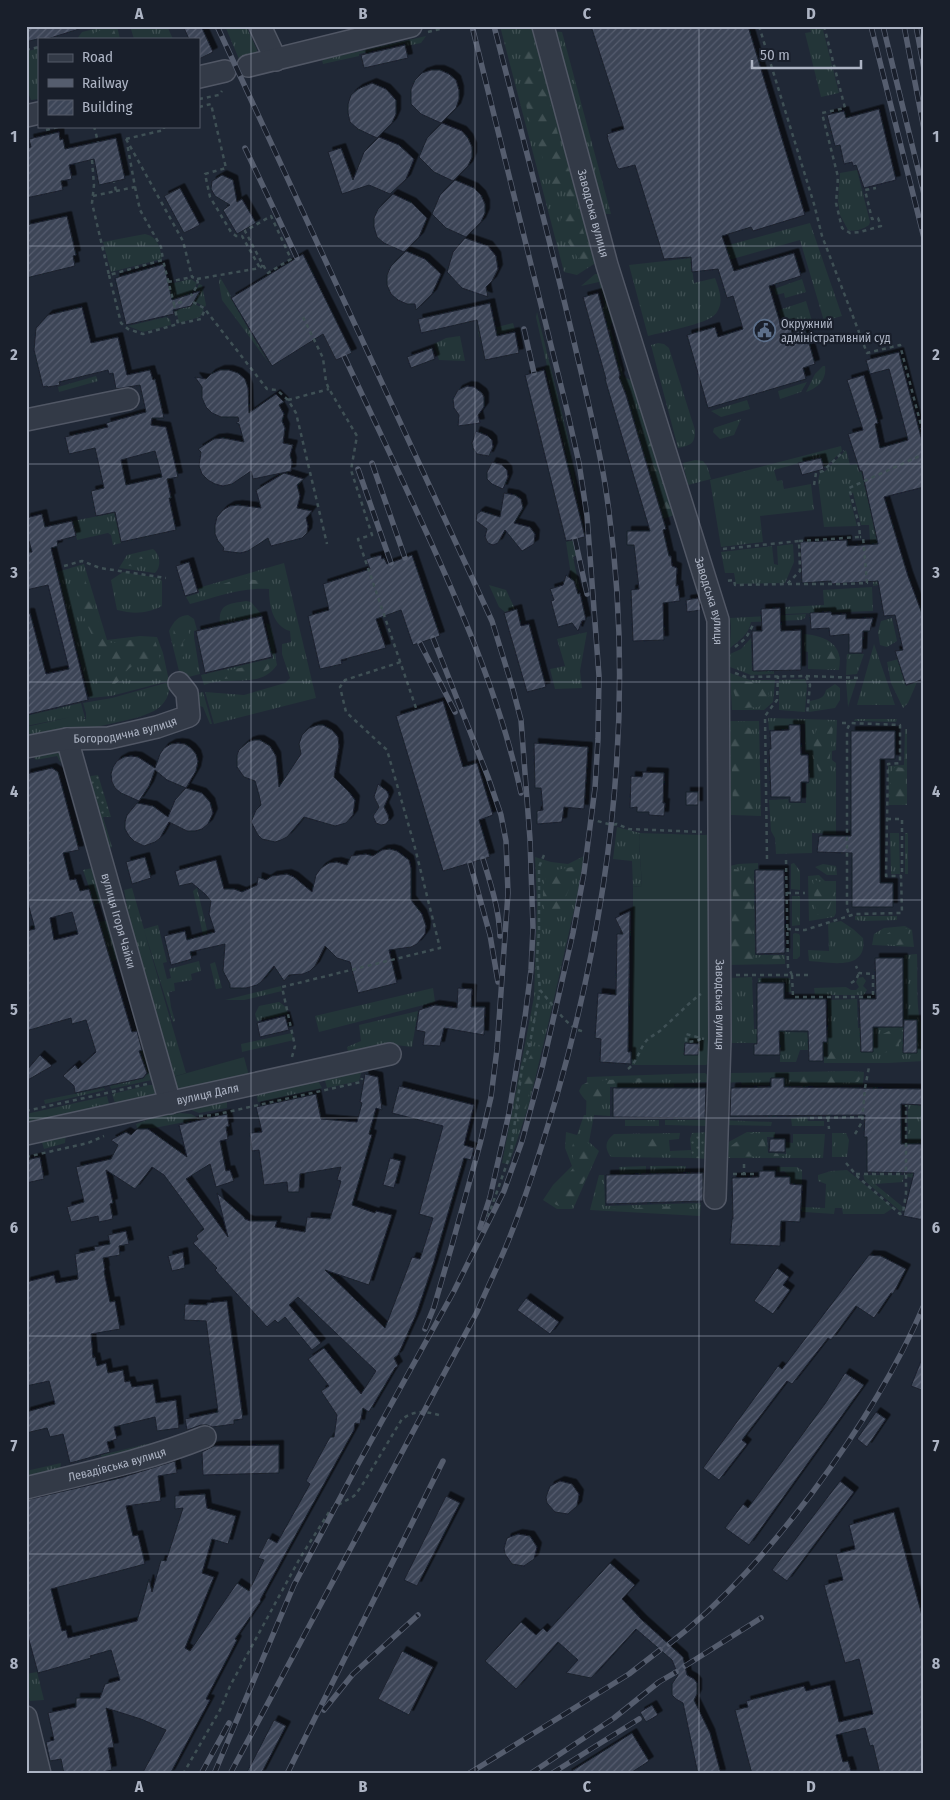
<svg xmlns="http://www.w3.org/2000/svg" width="950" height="1800" font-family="'Fira Sans Condensed',sans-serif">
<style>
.grass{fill:url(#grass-tufts)}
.forest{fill:url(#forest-firs)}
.park{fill:url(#park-dots)}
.pitch{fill:#233538}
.building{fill:url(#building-hatch);stroke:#1b212d;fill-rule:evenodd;filter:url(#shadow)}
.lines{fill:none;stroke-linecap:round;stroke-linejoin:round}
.minor-casing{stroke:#515765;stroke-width:24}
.path{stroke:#3f5055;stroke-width:2.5;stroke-dasharray:4 4;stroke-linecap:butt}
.minor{stroke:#333a47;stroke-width:21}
.rail-casing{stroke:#555d6e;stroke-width:5.5}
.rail{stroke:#191f2b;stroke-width:4;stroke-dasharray:11;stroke-linecap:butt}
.grid{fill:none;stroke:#adb4c4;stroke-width:1;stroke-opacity:0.55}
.labels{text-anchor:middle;stroke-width:4.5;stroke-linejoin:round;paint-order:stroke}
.street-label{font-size:12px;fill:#adb4c4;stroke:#191f2b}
.poi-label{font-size:12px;fill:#adb4c4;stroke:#191f2b;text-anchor:start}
.neatline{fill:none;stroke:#adb4c4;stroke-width:2}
.grid-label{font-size:16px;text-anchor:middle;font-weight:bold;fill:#adb4c4}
</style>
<defs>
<pattern id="grass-tufts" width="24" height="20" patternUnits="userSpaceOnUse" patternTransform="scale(1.25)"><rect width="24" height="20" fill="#233538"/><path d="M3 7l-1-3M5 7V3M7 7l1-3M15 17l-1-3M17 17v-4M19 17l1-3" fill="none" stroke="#405053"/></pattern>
<pattern id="forest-firs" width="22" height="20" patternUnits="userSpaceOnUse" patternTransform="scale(1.25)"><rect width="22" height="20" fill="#233538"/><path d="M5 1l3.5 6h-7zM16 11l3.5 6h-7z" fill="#405053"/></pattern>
<pattern id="park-dots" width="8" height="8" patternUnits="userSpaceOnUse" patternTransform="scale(1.25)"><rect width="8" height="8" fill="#233538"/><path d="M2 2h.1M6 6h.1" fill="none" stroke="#405053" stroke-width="1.8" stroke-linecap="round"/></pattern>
<pattern id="building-hatch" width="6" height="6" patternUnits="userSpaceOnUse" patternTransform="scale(1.25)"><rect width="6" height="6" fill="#3c4557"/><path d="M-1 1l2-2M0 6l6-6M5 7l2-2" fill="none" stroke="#565d6e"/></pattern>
<filter id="shadow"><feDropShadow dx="4.5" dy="-4.5" stdDeviation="0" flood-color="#0009"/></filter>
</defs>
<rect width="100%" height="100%" fill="#202836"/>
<!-- grass -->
<g class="grass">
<polygon points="106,26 117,26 120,39 77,39 82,32"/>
<polygon points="130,26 167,26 173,39 134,39"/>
<polygon points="225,26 246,26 257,50 257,55 239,59"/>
<polygon points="500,26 535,26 597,262 577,275 564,272"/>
<polygon points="822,26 839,93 821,97 805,33 811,32 810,29"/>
<polygon points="551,31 562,32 611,214 606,214 601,211"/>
<polygon points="426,36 421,43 406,46 405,43 359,54 359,56 323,64 322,60"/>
<polygon points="38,48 39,99 31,100 26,87 26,52"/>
<path d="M857 170 870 222 869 225C863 229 856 232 848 230L840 215 838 201 840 173Z"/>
<path d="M810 223 842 316 824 321 800 240 711 265 709 259 691 260 694 283 715 278C718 286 722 297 720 305 719 309 716 315 712 317 700 325 663 332 648 336L629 265 728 254 725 246Z"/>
<path d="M145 234C158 237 160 247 162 259L111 272 103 242Z"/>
<polygon points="595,274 602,274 614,317 610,327 624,377 635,382 677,514 663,519 626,395 619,377 620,375 602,309 605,305 599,282 581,286"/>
<polygon points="220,277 231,296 230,297 268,362 222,300 219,283"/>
<path d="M191 279 197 283 191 296C184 293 180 300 174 303L169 284Z"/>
<polygon points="802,279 806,292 785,298 784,293 776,295 774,289"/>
<polygon points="199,284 202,285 206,305 205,307 194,301 193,296"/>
<polygon points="806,301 812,321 796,326 794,318 783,322 779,310"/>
<polygon points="193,303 204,309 200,317 179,323 175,305 182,305 187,307 191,306"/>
<polygon points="537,312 569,442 580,511 545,367 547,366 536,317"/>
<polygon points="166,317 170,319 171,325 143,332 128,326"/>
<polygon points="513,323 515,330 480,338 478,332"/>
<polygon points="460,336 465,361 439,360 434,344 446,338"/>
<path d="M658 343 664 344 669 348 695 430C695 444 691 445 678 448L651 345Z"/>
<path d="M823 366H825C827 379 818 388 806 392L815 374Z"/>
<polygon points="96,376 98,381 59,392 58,387"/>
<polygon points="807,382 801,392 780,399 778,391"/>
<polygon points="747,400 750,409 721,417 711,411"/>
<polygon points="741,419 734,435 720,439 713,432 714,428"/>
<polygon points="841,446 842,451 824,468 821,457 774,470 777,481 782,480 784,489 811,484 814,510 760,516 763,542 721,547 710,480"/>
<polygon points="846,450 850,465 857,464 859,472 861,471 884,567 875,569 878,585 873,586 869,525 861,525 853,493 849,494 857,526 824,527 818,480 820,473 825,471"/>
<polygon points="695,460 703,461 707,466 711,479 688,485 683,463"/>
<polygon points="114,513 121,543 113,545 111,535 108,533 77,540 73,521"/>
<polygon points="574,540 577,555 573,557 580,590 577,591 575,582 572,582 566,542"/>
<polygon points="793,544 794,562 785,583 736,584 734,573 725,573 721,552 772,546 774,564 778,565 777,546"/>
<path d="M153 549C160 554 162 566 155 573L119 568 127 555Z"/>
<path d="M284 563 316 698 214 724 205 692 244 695 285 683 290 678 282 654V644L291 642 290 631C273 626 269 606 269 589 242 587 216 597 190 604L186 597 199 593 198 588Z"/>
<polygon points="84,564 107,640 140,636 157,637 163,653 169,681 111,696 90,698 57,572"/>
<path d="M123 572 159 578 162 581V606C146 614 134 614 117 610L111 580Z"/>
<polygon points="489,585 506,590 515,609 505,612 499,607"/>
<polygon points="872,587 873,611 785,614 785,607 824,605 823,590"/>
<path d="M246 601 251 602 262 615 220 625C218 603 229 604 246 601Z"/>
<path d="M806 614 805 618 801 620 751 622C749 634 739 641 730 648L731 627 730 618Z"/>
<path d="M188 615 194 619 197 630 194 631V637L200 674 181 679 169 631C174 621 178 616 188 615Z"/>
<polygon points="892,618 897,641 887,647 880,645 878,632 881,621"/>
<path d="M266 623 270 625C275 637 274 652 277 665 260 690 227 675 204 685L201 675 273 658Z"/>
<polygon points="587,632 580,671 582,688 555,689 550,669 565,666 557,639"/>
<path d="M804 634C827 636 844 645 839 670L808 669V652L804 651Z"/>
<polygon points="751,638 752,671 774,671 774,674 751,675 730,667 730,654 741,649"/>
<polygon points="874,644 895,705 857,705"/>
<polygon points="847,654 864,654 857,674 846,675"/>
<polygon points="899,659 906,686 917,682 908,703 903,708 891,683 887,662"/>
<polygon points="730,673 750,680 775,680 773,702 764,710 732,710"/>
<polygon points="805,679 807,685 805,712 779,710 779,680"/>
<polygon points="857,679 848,707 846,680"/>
<path d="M169 682C171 694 165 705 154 711 142 717 127 720 114 723 85 730 56 736 26 740V727L71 717 26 726V716L81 703 85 718 82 719H86V713L83 703 112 698Z"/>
<path d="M835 684 840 688V700L835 708 809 712 810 701C818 699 824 699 826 690Z"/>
<polygon points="203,692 212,724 210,724 203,707 200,706 191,711 194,694"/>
<polygon points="768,718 837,720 836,750 832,751 832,760 836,763 836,834 812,833 812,853 776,854 775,838 771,831 769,800 788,799 789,803 806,803 806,784 809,783 809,753 805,752 805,724 789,724 788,729 769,730"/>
<polygon points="855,719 897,719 896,722 854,721"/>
<polygon points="730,721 759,721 761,816 731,815"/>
<polygon points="905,729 907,729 907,805 889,805 888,766 904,765"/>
<polygon points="59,748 68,760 60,762 57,756 36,760 32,755"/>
<polygon points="95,817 103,817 112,847 105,850"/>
<polygon points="617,827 640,833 639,841 642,886 633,887 632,861 613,859"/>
<polygon points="890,833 899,833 900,874 891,874"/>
<rect x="905" y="833" width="3" height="41"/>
<polygon points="584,856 577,897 548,1025 528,1108 509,1164 502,1163 534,997 537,905 535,857 551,862 568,864"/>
<polygon points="758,863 758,869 754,870 755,955 785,955 785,964 726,965 726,867 738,864"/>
<polygon points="794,863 800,871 800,890 791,889 791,864"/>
<polygon points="823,864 836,866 837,875 827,875 815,867"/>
<polygon points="97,867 106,901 93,905 90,890 83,870"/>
<polygon points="819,875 825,881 836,881 836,913 834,917 809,921 808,876"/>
<polygon points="132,888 144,929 158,925 167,962 163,963 167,979 171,978 169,969 199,961 201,971 191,974 192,980 174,983 175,991 169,992 171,1007 175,1021 173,1022 144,930 186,1073 169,1078 121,908 127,906 124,890"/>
<polygon points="197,888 208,934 203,935 193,891"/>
<polygon points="792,896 800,896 800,925 792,926"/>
<polygon points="855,916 897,916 897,920 864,921 855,920"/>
<polygon points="111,920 121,958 111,962 99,922"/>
<path d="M841 921 853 929 863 938C868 972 829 962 809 961L808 950 829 951 828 923Z"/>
<polygon points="905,926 912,930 914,947 872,945 874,934 884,928"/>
<polygon points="795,933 799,934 800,936 800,956 797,959 793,959 793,934"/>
<path d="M917 954C918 970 915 1017 923 1028L924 1061 888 1063H824V1050H800L796 1062H780V1043H730L729 978 752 977 754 1029H786V1032L828 1033V1000L857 999 858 1028 904 1027V955Z"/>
<polygon points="215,962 222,988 216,989 210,964"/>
<polygon points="863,977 866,981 863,986 867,990 864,995 815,995 814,988 846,987 851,990 856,990 859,987 856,982 858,978"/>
<polygon points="758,978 790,978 791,992 786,992 786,982 758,982"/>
<polygon points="281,986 282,991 244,1000 225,1000"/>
<polygon points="433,988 435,1002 319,1032 315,1016"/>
<polygon points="279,1002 286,1007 288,1014 257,1021 255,1014 259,1006"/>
<polygon points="418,1011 412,1047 396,1045 349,1058 347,1047 361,1041 359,1025"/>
<polygon points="292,1033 294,1040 242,1052 241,1044"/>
<polygon points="148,1048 156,1079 111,1089 110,1086 144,1078 147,1073 139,1051"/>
<polygon points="362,1070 359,1081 327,1088 324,1077"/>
<polygon points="852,1071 864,1072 863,1085 785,1086 784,1077 770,1078 769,1085 742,1085 741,1082 723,1083 726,1076 731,1073"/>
<polygon points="705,1073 710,1077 708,1082 674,1084 674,1087 610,1087 610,1116 594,1115 589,1142 599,1151 573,1209 557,1209 543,1200 553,1185 572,1166 565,1148 566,1132 577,1135 584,1115 586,1115 587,1077"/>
<polygon points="317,1079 322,1088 258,1102 256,1092"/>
<polygon points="149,1085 156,1085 155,1093 152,1096 116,1106 112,1094"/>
<polygon points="104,1088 105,1090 45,1104 44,1100"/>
<polygon points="914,1089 915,1105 922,1106 923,1143 915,1143 914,1178 907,1177 908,1105 904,1096"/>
<polygon points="107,1096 110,1108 26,1126 26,1114"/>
<polygon points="227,1098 227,1108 199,1113 189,1109"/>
<polygon points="180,1113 191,1114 200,1119 154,1128 137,1128 136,1124 152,1118"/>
<polygon points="807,1117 808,1121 824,1121 824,1126 792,1126 791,1118"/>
<rect x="625" y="1120" width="34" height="6"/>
<polygon points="665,1120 706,1120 706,1126 665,1125"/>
<polygon points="721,1120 772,1122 771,1126 724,1125"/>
<polygon points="747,1132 775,1132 775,1137 767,1137 768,1153 786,1154 786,1142 793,1143 793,1134 825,1134 823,1158 729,1158 725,1156 721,1146"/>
<polygon points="66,1133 65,1143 44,1149 41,1139"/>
<path d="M680 1133 679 1139 669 1140 670 1151 691 1150 692 1158 611 1157C604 1148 605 1141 614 1134Z"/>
<polygon points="832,1133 846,1133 849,1140 847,1157 832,1157"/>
<polygon points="646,1166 646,1173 620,1174 619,1167"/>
<polygon points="650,1166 686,1166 685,1172 650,1173"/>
<polygon points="777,1167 797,1167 802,1170 802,1184 794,1184 793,1196 802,1197 802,1207 825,1208 826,1184 818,1181 818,1175 831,1171 847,1170 893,1208 884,1214 843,1214 842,1208 835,1208 834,1214 790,1211 790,1177 784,1171 777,1172"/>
<polygon points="599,1175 604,1175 605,1206 701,1203 700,1216 590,1210"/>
<polygon points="863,1175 904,1175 903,1182 875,1184 903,1207 901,1212 865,1181"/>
<polygon points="151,1443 151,1451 103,1464 101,1455"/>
<polygon points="61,1463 60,1471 26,1483 26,1471"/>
<polygon points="37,1672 44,1700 30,1701 26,1687 26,1674"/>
</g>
<!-- forest -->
<g class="forest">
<polygon points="103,29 114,30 117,39 81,39"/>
<path d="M533 39 561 146 574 184 577 209 584 234 593 256 591 260 583 261 577 257C573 248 560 233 560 226 559 218 567 212 568 204 568 201 566 195 566 192L553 188 528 115 523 87 521 44Z"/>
<path d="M640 405 671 502V511L663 512C660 489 631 422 640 405Z"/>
<polygon points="106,525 113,526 117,541 115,541 110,532 100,528 100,527"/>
<polygon points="134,555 142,557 143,560 140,566 136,567 124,565 128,559"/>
<path d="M80 572 84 576 102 634C105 640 107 643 114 643L148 637C152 638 153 637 155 641 158 646 163 671 162 677L153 678 145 663 142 662C120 667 126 686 102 688L97 684V680L111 673 116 668C91 644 80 611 74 578L75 573Z"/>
<polygon points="241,578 261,581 273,587 253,585 216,592 214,587"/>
<path d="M179 623 188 627 189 634 183 642 184 656 180 660C175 651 171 636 175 626Z"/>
<path d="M830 645 838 653 840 659 835 669H827C821 661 820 656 823 646Z"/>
<polygon points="269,662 271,662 269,669 263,672 245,677 212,680 207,680 204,677 220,672"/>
<polygon points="736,680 766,684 769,696 759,707 744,708 739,706 733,690 733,681"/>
<path d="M829 723 833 727 829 765 832 772 821 775C813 762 810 736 820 724Z"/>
<path d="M743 725 751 729C756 746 758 755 753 772L747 775 743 779 745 789 756 795V812H739L733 808 731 735 734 726Z"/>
<polygon points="895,767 904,768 906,769 905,801 895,803 890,800 890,773"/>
<path d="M575 866 578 868 561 908 552 918 546 917C544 906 539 883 549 874 556 868 567 869 575 866Z"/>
<path d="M734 869 753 872V928L751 949 754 958 780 955 782 958 781 962H754L731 957C730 938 732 920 733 901 733 890 732 880 734 869Z"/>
<path d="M813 879 833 887C833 897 832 903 827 912L818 915 815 906Z"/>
<path d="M902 929H907L910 944 896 945 882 944 879 940C887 933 892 930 902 929Z"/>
<polygon points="889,1031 900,1031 919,1036 921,1041 903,1039 899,1043 899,1050 882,1053 877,1043 881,1035"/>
<polygon points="806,1038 814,1038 819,1042 827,1045 830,1038 837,1040 844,1053 839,1060 827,1059 826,1049 804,1048"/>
<polygon points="538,1043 541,1048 535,1079 530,1089 525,1113 520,1124 516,1126 520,1104 521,1079 524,1068 529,1058"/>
<polygon points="820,1072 842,1075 859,1074 862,1076 858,1082 817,1084 797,1083 791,1078 796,1074"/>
<path d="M645 1078 656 1079 660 1082 616 1083 608 1085 601 1103C589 1104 584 1101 579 1091L582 1085 590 1081Z"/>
<polygon points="753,1133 766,1134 765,1144 768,1153 786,1154 783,1156 728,1157 724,1151 746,1135"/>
<path d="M581 1138 585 1139 595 1152 594 1162 572 1205C564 1208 557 1207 551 1201L552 1195 574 1167 572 1147 574 1141Z"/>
<polygon points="654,1138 658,1139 661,1150 659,1155 650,1156 642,1154 641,1149 644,1139"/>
<polygon points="677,1206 689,1206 697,1212 697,1214 611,1209"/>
</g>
<!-- park -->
<g class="park">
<polygon points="98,775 111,817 95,817 83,777"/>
<polygon points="710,1132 710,1159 692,1158 690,1139 692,1133"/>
</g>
<!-- pitch -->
<g class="pitch">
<polygon points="640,833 704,835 712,834 710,1063 706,1065 632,1065 633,887 642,886 639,841"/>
<polygon points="244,1057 251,1083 179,1096 169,1078"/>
</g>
<!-- building -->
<g class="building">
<polygon points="26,26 78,26 79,29 47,39 37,39 26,42"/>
<polygon points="183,26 201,26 213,52 199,59 199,39 189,39"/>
<polygon points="591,26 748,26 805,215 753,231 751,227 722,236 734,271 794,253 801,276 769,286 781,326 790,323 792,333 805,329 815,364 803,368 806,379 708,408 687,335 715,327 718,337 743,329 733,296 727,298 718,269 692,272 691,257 664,259 635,165 619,169 617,167 607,137 608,137 607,134 624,129"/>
<polygon points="405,45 408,58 364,68 361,55"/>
<polygon points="431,70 440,70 449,74 456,80 459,90 459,99 456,108 441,123 421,114 411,104 411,89 415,80 422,73"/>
<polygon points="372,83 386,89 396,100 396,114 392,123 377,138 358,129 350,122 348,113 348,104 351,95 358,89"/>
<polygon points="879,109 896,180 864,188 856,165 853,166 852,162 844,164 840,145 835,146 827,115 844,111 846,118"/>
<polygon points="442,123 462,131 468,138 472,147 472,157 468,166 453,181 434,172 419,157 427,138"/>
<polygon points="59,132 60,140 63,139 65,149 116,138 125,179 99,185 94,159 69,165 72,179 61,181 63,190 26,198 26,148 31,147 29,139"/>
<polygon points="379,137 399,145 414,159 406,179 390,194 369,185 342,194 328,152 341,148 353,180 364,152"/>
<polygon points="222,175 233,180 237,202 242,199 256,223 237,234 223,210 230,205 215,196 211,189 212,181"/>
<polygon points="455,180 474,188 481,195 485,204 485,213 481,222 466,237 446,228 432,214 440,195"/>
<polygon points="180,188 200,225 184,233 164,196"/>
<polygon points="393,194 412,203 427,218 419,237 404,252 384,243 377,237 374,227 374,218 378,209"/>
<polygon points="67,216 76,255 73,256 75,266 26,278 26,225"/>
<polygon points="465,238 488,246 496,256 498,269 492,281 486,287 488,297 462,288 447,272 453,252"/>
<polygon points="406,251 425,259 441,274 432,294 416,310 415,304 407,304 398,300 391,294 387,285 387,275 391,266"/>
<polygon points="303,254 352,353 336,360 323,334 272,366 231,298"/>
<polygon points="164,264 172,300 200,291 191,306 173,310 174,314 126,325 115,278"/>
<polygon points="598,293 620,375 619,377 626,395 666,529 663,530 669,556 671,556 672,566 677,568 676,586 678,585 680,601 663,603 664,640 633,641 631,590 639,589 634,545 627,545 627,531 650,531 605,379 606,379 583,297"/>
<polygon points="490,303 497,336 515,332 519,353 485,360 477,320 421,333 418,319"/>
<path d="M82 307 91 343 118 337 127 375 150 370 153 380 155 379 164 418H152L151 425 166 427 171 447 178 477 167 479 171 498H169L176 530 121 542 115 512 96 516 91 491 104 488 95 448 69 454 65 437 108 427 106 423 146 412 140 385 116 389 113 373 109 374 108 370 59 382 60 385 48 387 47 386 43 387 34 350 36 328 48 315ZM155 451 162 477 126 485 121 460Z"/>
<polygon points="432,348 435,359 411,368 407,357"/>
<polygon points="899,352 924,449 924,487 884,497 908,576 924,619 924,679 906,685 895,651 903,650 895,615 884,616 878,581 831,584 831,581 802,583 800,542 847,540 847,546 878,544 862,471 860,471 848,434 863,430 847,380 864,375 878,423 875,424 880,448 908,440 889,369 870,374 866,360"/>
<polygon points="220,370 229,370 238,373 245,379 248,388 249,413 276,394 284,402 279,405 284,414 282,421 285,428 283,443 293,445 290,455 292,462 291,471 253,479 251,471 232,484 223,486 215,484 208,480 202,474 199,466 201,452 198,449 214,439 223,438 244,442 239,424 236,423 239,421 238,417 221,417 212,413 206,407 202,398 202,387 195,377 206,379 211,374"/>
<polygon points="544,370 585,537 566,541 525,375"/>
<polygon points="467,386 474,387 482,393 484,397 484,407 478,415 480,423 458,426 459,415 454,408 453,399 458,390"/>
<polygon points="476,431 488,436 492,440 493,447 489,456 477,454 473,448 472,443"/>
<polygon points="821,458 824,469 802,475 798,463"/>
<polygon points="492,462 502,465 507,470 508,477 503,489 492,484 487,479 487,472"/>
<polygon points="284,473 304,479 297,485 300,496 297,508 312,511 306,518 308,526 307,533 302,538 271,546 268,538 248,551 240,553 223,551 224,548 218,541 215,534 215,525 217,517 223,510 230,506 238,505 261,508 256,490"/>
<polygon points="504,493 515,495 521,499 523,508 514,523 530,527 535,534 534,544 522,551 505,530 498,543 493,545 488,543 485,537 487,529 476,521 477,514 481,511 500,517"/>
<polygon points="42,514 45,527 72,521 76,536 57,541 58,546 51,548 88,700 26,715 26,613 30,613 46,674 69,669 48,585 26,590 26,552 32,552 26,530 26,518"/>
<polygon points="381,555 382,559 384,558 387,564 412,555 440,636 413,645 401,610 376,619 386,648 341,660 342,664 320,669 308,616 329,610 323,584 370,569 366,559"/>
<polygon points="189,562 198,592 185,596 176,566"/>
<polygon points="566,575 574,581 578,594 580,593 586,620 582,621 578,631 572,623 558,627 551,601 554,600 550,589 563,585"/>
<polygon points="698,598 701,610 687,612 686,600"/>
<polygon points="780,608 781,631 801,630 801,670 753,671 752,631 762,631 761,609"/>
<polygon points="517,609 521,626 529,624 546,687 527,692 504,613"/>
<polygon points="831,612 832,615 846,614 846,619 873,618 870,631 863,631 862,653 849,653 849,634 830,636 829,628 811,629 810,613"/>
<polygon points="262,616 272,657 205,673 196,631"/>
<polygon points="443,701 463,767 477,763 493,815 479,820 490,857 443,871 396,716"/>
<polygon points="318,725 323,725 332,730 338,737 339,747 334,777 349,792 355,800 353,815 346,823 335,826 304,817 287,837 281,840 275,842 262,839 258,835 251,822 256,810 261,805 259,795 255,781 244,777 237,767 237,755 239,750 248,742 254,740 260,740 270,746 276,756 279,787 301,754 299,744 302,735 309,728"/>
<polygon points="789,725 800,725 801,755 808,755 809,782 801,782 801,802 790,802 790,797 771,797 769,749 771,749 770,731 789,730"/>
<polygon points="851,731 895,731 895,759 880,759 880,883 893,883 893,907 852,907 852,853 817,852 819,836 851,836"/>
<polygon points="178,743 185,744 191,748 196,754 198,761 196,771 186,788 167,780 155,770 149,786 139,801 121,793 115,788 112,782 111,774 113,767 117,761 124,757 131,756 138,757 155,768 160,754 164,748 171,744"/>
<polygon points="534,743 588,747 584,809 564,807 562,822 537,824 537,811 543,810 541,788 535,788"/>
<path d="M52 768 58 772 79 850 63 853 70 880 76 879 80 891 89 889 132 1032 137 1031 142 1050 139 1051 147 1073 143 1078 75 1093 74 1086 63 1076 75 1065 78 1069 96 1052 86 1020 72 1024 71 1018 26 1031V931L35 929 26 896V841L29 840 26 829V774ZM72 912 78 934 54 940 50 918Z"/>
<polygon points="643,772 664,773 663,803 665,803 664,816 649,815 649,812 637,812 637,807 630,808 631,776 642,777"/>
<polygon points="378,784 387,791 389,796 384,807 388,815 389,820 386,824 381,825 376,823 373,816 379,807 374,797"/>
<polygon points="186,788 202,793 210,802 213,813 208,824 202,829 195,831 187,831 169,822 160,838 155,842 144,846 134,841 129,836 125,829 125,822 127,815 137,803 153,806 168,817 175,800"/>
<rect x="686" y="792" width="12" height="13"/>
<polygon points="390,849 397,851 409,860 411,868 411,900 422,914 426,926 425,934 417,944 411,947 389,950 397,983 358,993 350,962 337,958 325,946 315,966 310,971 303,974 289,975 284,981 274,966 261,982 257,985 246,988 230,988 230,984 223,971 225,944 190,952 192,959 171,965 164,936 185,931 187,940 215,932 209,914 211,901 205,894 192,883 179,886 175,871 216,860 224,889 234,889 242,892 257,885 258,877 266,880 272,876 287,874 294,877 312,892 316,875 321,868 329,863 337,862 347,865 351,856 366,854 373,856 382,850"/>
<polygon points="145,857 151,878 132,884 126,862"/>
<polygon points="755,870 784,870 785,953 756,954"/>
<polygon points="630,911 628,1052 631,1052 631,1064 600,1062 601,1039 595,1038 598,993 616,995 617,934 623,934 615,918"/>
<polygon points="875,958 903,958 903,1027 873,1027 873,1052 861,1052 859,999 876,999"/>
<polygon points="757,983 784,983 784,999 826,999 827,1042 823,1042 823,1061 809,1061 808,1031 779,1031 780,1055 754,1055 754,1044 757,1044"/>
<polygon points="458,988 472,989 471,1007 485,1007 484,1035 444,1028 440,1046 423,1045 425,1032 416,1030 419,1010 435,1005 457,1008"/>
<polygon points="285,1016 289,1030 260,1037 257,1023"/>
<polygon points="904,1020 917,1020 917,1053 903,1053"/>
<polygon points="685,1043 699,1044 698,1055 684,1055"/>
<polygon points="40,1055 52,1066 26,1081 26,1071"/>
<polygon points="365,1074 378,1077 382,1110 376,1108 369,1134 372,1135 352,1205 375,1213 376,1211 392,1215 369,1285 325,1270 385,1328 412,1257 420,1259 433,1218 419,1214 443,1126 392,1113 399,1086 474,1105 464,1145 474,1148 471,1160 464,1158 433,1265 416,1315 398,1355 394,1358 398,1366 395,1368 369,1412 363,1408 360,1424 355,1423 354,1430 283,1558 260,1600 261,1601 235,1639 237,1640 206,1699 210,1700 170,1774 142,1774 166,1730 141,1719 106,1708 114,1747 108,1748 112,1770 94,1774 64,1774 61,1759 50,1761 46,1742 54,1740 48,1713 76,1707 76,1698 100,1698 105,1684 120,1680 111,1650 90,1656 91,1658 38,1673 26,1629 26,1500 120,1478 175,1461 177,1473 158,1476 161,1501 126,1506 133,1536 138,1535 145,1564 51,1589 62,1631 66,1630 68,1638 137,1621 149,1579 152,1592 161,1560 166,1561 183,1508 175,1509 175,1496 205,1494 207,1508 236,1516 228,1544 212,1539 202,1573 214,1577 185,1648 190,1651 237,1583 249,1591 264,1560 258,1558 268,1538 277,1543 310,1484 306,1481 330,1437 334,1437 337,1415 321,1391 329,1386 308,1359 324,1348 361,1394 376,1371 298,1297 289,1305 321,1343 312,1350 285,1317 278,1323 275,1320 267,1327 215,1270 217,1268 193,1243 198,1239 196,1236 204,1229 164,1175 152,1167 135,1189 106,1170 113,1203 110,1204 113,1219 99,1222 98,1216 71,1222 67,1207 84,1202 76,1167 111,1159 118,1145 111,1140 126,1132 131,1135 137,1129 148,1129 187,1157 179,1125 227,1114 229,1126 226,1127 228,1139 220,1141 226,1171 230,1170 234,1181 216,1187 210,1164 186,1179 228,1237 217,1193 244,1217 245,1219 250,1221 277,1221 275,1227 305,1232 307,1217 330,1219 341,1181 337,1180 341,1167 300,1174 299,1192 288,1192 287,1182 264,1185 259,1150 252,1151 250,1133 262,1132 256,1107 316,1094 321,1119 357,1122 362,1103 360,1102"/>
<polygon points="771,1078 784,1078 784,1087 924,1089 924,1105 901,1104 901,1144 924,1144 924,1220 903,1216 914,1173 867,1172 867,1137 864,1137 865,1115 730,1116 731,1088 771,1087"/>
<polygon points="613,1088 706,1088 705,1118 613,1117"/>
<polygon points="770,1139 785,1139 785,1152 769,1152"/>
<polygon points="40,1157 44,1179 26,1183 26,1160"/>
<polygon points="390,1158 401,1161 394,1188 383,1185"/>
<polygon points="759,1171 775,1171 775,1177 790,1177 790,1184 802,1185 800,1222 781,1221 780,1246 730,1244 732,1219 733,1219 732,1178 759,1177"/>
<polygon points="703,1173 703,1201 606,1204 606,1175"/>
<polygon points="126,1231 129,1244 119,1246 120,1255 103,1258 105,1270 104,1271 110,1302 115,1301 120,1329 91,1334 93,1358 95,1357 97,1366 106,1363 108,1373 123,1370 125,1382 130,1381 132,1387 153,1384 156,1403 176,1400 179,1428 157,1431 155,1417 114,1427 117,1439 107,1442 110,1452 70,1463 63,1434 50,1437 47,1428 26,1433 26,1412 55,1404 49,1381 26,1386 26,1282 54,1275 56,1283 78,1279 75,1254 95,1250 94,1247 110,1244 108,1235"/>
<polygon points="183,1252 185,1268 172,1271 168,1256"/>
<polygon points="869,1255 881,1256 906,1269 893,1294 891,1293 874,1318 856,1306 831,1340 828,1338 792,1384 787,1381 742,1440 747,1444 719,1480 703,1468 778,1366 782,1369"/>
<polygon points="777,1268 789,1277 783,1285 790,1290 773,1314 754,1301"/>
<polygon points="526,1298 559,1322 550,1334 517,1310"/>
<polygon points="227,1301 243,1419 234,1420 234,1424 212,1427 207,1425 201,1425 187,1430 185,1419 218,1412 206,1321 184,1320 185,1304 207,1305 207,1303"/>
<polygon points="923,1356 924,1356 924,1391 911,1386"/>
<polygon points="845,1373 864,1385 749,1545 725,1528 743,1504 748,1508 827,1401"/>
<polygon points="876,1412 886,1419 867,1447 857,1439"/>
<polygon points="279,1445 279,1473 203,1475 202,1452 214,1446"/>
<polygon points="560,1481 572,1484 579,1494 577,1506 568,1514 555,1512 547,1503 546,1497 550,1486"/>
<polygon points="840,1481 854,1492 787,1581 772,1570"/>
<polygon points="446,1496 460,1503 417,1586 404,1580"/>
<polygon points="894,1512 924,1623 924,1774 880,1774 873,1745 870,1746 865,1728 836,1735 843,1762 848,1761 852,1774 752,1774 735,1710 748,1707 746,1701 804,1686 806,1691 830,1685 839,1722 873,1714 859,1659 845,1663 824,1585 843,1580 836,1554 855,1549 849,1525"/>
<polygon points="518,1534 530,1536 537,1547 534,1559 524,1566 512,1564 505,1554 504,1548 507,1538"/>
<polygon points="610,1563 635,1585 622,1599 642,1620 683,1657 687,1675 694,1679 697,1683 697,1694 694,1700 710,1733 721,1774 698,1774 683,1703 676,1699 672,1695 672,1684 678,1675 672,1660 636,1629 591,1678 566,1673 578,1660 558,1642 516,1689 485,1661 521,1622 536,1635 543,1628 547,1632"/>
<polygon points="402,1651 433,1667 409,1715 378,1699"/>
<polygon points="652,1705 658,1715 646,1722 640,1712"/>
<polygon points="274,1720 286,1726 261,1774 246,1774"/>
<polygon points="632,1733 649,1761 629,1774 567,1774"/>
</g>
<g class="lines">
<defs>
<g id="minor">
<polyline points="260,26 276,60"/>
<path id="s1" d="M543 26 607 265 718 620 720 1039 715 1198"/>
<polyline points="248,66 411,26"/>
<polyline points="199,77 225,71"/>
<polyline points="26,116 39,113"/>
<polyline points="26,420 128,399"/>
<path id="s2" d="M67 739 170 1103"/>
<path id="s3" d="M26 747 67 739 109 738 157 727 189 716 187 693 179 683"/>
<path id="s4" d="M26 1134 390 1054"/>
<path id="s5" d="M26 1488C86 1473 148 1460 205 1437"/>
<polyline points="26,1717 40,1774"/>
</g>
</defs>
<!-- minor casing -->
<use href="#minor" class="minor-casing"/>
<!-- path -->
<g class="path">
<polyline points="759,26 814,204 822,236 867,353 900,345 922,429 924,429"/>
<polyline points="824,26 845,108 822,113 838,177 836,203 842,228 850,233 860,232 881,226 878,218 872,219 865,190 876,188"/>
<polyline points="428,32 452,26"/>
<polyline points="26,50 39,47"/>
<polyline points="199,99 219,95 222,91"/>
<polyline points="199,107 211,104 226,168 205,174 210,197 231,232 236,236 242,236 260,268"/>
<polyline points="94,126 98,142"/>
<polyline points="46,130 62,126"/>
<polyline points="126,139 183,241 192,277 197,279 198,284 191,296"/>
<polyline points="126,139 164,130 164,126"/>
<polyline points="92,160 94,185 92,203 109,275 163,260 174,304"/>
<polyline points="135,187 140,210 161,247 163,260"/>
<polyline points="116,191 135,187 127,143"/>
<polyline points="93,196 116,191 114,182"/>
<polyline points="109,275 121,323 128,329 143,334 178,324"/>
<polyline points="197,279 260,268 263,265 245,231 271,216 291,259 268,273 263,265"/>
<polyline points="168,282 192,277"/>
<polyline points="182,302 174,304 178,324 201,319 205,309"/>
<polyline points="193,302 204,308 267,389 277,390 288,400 296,413 327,544"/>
<polyline points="303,317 323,358 326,382 329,389 357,436 351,470 372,535 358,539 416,708"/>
<polyline points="288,400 329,389"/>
<polyline points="922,429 924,435"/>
<polyline points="814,485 816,473 823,471 844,451"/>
<polyline points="799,541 860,537 859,525 849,488 924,454"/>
<polyline points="723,549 799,541 800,571 787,584 735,585 734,580 725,581"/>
<polyline points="64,566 82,561 100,568 166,578"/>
<polyline points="788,584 843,584"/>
<polyline points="843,584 867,583 863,537 860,537"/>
<polyline points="735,647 746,638 753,625"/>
<polyline points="735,673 746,677 806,676 810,685 807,715"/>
<polyline points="806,676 861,678"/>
<polyline points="842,723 850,723"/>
<polyline points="590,819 612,825 617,824 629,829 702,832"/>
<polyline points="887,819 902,819 902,876"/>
<polyline points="544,855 539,867 539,931 537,958 540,990 564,1019 575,1029 585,1032"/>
<polyline points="767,859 765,716 777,700 778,676"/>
<polyline points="787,893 805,893"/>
<polyline points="787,929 805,930 855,914 902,913 901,876 886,876 888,764 900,763 900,725 850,723 847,730 847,908 849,915"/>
<polyline points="736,975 792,975 788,967 786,859"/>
<polyline points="808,975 792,975 793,997 873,997 873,974 859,973 856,966"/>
<polyline points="851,983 856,980 859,973"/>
<polyline points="701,1039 696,1041 686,1042 686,1034 704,1039"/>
<polyline points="292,1057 295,1046 282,987 440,948 414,844 387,750 346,712 340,687 345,680 401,662"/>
<path d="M628 1069C638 1061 639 1049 647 1040 652 1035 659 1033 663 1028 676 1017 687 1004 701 994"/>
<polyline points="26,1111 147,1084"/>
<polyline points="199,1116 214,1115 361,1082 362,1078"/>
<polyline points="810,1118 863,1117"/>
<polyline points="828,1118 829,1129"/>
<polyline points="855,1134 862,1122 865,1088 869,1067"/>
<polyline points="26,1157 88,1143 104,1136"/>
<polyline points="846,1163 858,1177 900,1214 903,1213 906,1193 906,1105"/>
<polyline points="744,1164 744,1174 756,1174"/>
<polyline points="733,1174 744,1174"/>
<polyline points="856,1174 905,1174"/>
<polyline points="488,1217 511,1152 522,1068 529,1048 540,990"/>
<path d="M183 1774 220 1710 230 1686 300 1558 331 1509 354 1496 361 1487 402 1419C415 1410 424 1411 439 1415"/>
</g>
<!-- minor -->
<use href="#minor" class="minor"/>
<defs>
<g id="rail">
<polyline points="217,26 492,621 512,686 521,720 530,839 533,928 531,970 525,1017 509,1113 490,1197 480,1228"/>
<polyline points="871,26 924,238"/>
<polyline points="883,26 924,194"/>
<polyline points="904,26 924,129"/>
<polyline points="916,26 924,69"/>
<polyline points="245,148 297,258"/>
<polyline points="524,329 534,373"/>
<path d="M344 356C373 417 401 477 429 538 466 620 502 705 521 793"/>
<polyline points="372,463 405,558"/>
<polyline points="358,469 391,563"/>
<polyline points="575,539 587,594"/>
<polyline points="420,643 455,712"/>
<path d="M483 859C491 885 499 909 500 936"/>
<polyline points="470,863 490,935 498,982"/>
<polyline points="425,1329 434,1307 452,1245 480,1144 491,1097 497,1049 508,893 506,841 501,815 488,777 433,638"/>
<path d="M669 1644C724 1602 770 1548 812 1493 856 1434 895 1373 924 1305"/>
<polyline points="685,1666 761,1618"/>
<polyline points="324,1710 353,1674 418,1615"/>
<polyline points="201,1774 229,1723"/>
<polyline points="214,1774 294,1585 357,1466 454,1291 504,1191 522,1141 543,1064 573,933 584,873 595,788 598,739 599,676 587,516 579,463 567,410 472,26"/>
<path d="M230 1774 477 1312C487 1288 499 1264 509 1239 528 1192 543 1143 557 1095 614 896 637 689 605 484 597 436 585 389 574 342 549 236 521 131 494 26"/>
<polyline points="287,1774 443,1461"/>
<polyline points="468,1774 629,1674 660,1650"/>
<polyline points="530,1774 614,1718 659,1682 676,1672"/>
<polyline points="551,1774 639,1719"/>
</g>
</defs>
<!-- rail casing -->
<use href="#rail" class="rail-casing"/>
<!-- rail -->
<use href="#rail" class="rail"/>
</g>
<!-- grid -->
<path class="grid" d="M251 26V1774M475 26V1774M699 26V1774M26 246H924M26 464H924M26 682H924M26 900H924M26 1118H924M26 1336H924M26 1554H924"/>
<!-- icons -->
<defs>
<symbol id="civic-ring" viewBox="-11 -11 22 22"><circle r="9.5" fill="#191f2b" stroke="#5c6f8a" stroke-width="1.5"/><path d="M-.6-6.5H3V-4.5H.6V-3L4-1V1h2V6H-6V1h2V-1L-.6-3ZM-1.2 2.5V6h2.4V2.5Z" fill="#5c6f8a"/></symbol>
</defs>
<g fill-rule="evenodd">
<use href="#civic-ring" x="752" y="318" width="25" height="25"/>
</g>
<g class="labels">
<!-- street labels -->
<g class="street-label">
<text dy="4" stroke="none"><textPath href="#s1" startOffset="194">Заводська вулиця</textPath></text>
<text dy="4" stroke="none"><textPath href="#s1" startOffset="599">Заводська вулиця</textPath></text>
<text dy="4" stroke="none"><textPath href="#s3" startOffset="101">Богородична вулиця</textPath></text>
<text dy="4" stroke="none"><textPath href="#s2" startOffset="189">вулиця Ігоря Чайки</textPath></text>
<text dy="4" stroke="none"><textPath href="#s1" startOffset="1004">Заводська вулиця</textPath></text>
<text dy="4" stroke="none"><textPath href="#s4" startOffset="186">вулиця Даля</textPath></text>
<text dy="4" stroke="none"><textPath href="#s5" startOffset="94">Левадівська вулиця</textPath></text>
</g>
<!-- poi labels -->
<g class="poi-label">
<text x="781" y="328">Окружний<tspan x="781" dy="14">адміністративний суд</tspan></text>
</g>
</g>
<!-- border -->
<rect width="950" height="1800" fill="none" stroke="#191f2b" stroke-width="55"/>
<!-- legend -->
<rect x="38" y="38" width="162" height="90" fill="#191f2b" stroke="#545b68"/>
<rect x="48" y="54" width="25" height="8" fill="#333a47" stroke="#545b68"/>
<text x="82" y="62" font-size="15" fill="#adb4c4">Road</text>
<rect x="48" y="79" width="25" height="8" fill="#555d6e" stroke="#545b68"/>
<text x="82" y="88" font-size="15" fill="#adb4c4">Railway</text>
<rect x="48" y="100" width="25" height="15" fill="url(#building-hatch)" stroke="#545b68"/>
<text x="82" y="112" font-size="15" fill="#adb4c4">Building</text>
<!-- scale -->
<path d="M752 60v8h109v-8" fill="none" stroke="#adb4c4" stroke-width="2.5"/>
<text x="760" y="60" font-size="15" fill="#adb4c4" stroke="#191f2b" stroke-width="4" paint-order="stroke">50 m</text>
<rect x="28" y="28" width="894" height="1744" class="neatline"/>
<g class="grid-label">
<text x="139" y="19">A</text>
<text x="363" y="19">B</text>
<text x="587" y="19">C</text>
<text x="811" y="19">D</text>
<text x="14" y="142">1</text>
<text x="936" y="142">1</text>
<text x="14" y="360">2</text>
<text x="936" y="360">2</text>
<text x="14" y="578">3</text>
<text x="936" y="578">3</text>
<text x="14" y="797">4</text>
<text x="936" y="797">4</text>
<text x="14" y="1015">5</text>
<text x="936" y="1015">5</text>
<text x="14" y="1233">6</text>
<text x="936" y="1233">6</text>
<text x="14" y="1451">7</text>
<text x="936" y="1451">7</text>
<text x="14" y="1669">8</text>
<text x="936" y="1669">8</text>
<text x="139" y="1792">A</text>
<text x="363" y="1792">B</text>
<text x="587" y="1792">C</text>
<text x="811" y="1792">D</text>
</g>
</svg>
